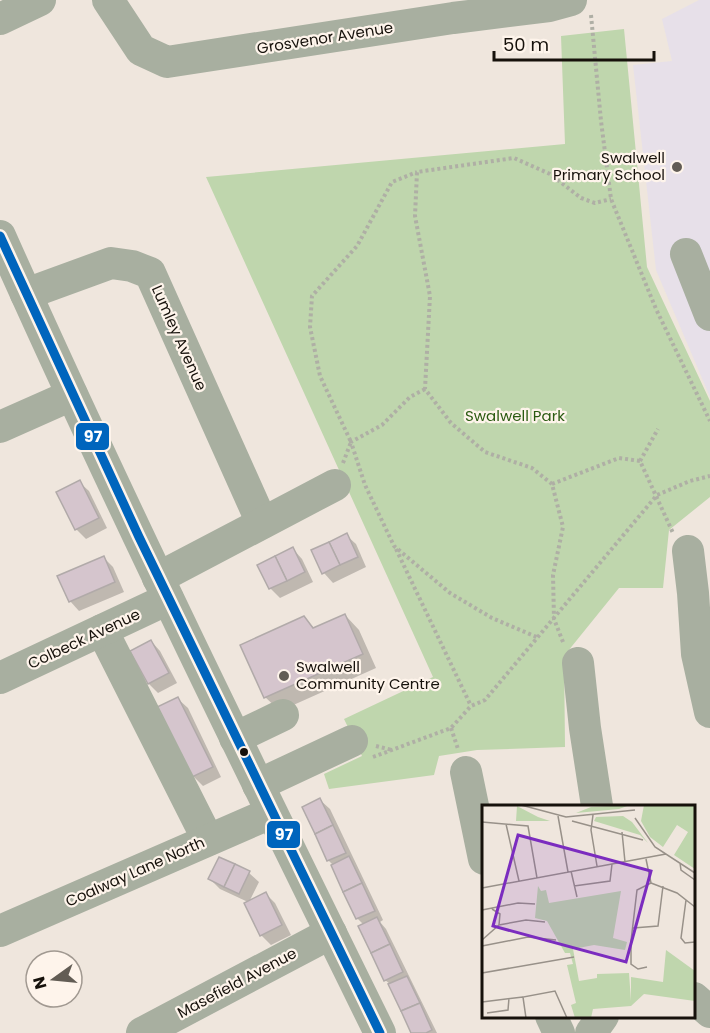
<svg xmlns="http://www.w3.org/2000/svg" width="710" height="1033" font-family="Poppins,sans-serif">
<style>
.education{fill:#e7e0e9}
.green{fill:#bfd6ad}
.shadow{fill:#0003}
.building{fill:#d5c5cd;stroke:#b1aaa9;stroke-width:1.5}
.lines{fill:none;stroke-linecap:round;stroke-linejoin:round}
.path{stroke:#afafa5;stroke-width:4;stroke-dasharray:3 3;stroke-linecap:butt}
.minor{stroke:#a8afa0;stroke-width:32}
.bus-1-casing{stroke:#fef4eb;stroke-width:14}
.bus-1{stroke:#0065bd;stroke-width:9}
.poi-dot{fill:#625c54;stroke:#fef4eb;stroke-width:2}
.bus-dot{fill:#16110b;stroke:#fef4eb;stroke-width:2}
.labels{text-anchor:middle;stroke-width:4.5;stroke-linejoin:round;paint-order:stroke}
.street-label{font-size:15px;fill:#16110b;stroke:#fef4eb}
.poi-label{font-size:15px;fill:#16110b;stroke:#fef4eb;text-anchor:end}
.park-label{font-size:15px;fill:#2b5b12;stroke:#fef4eb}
.inset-road{fill:none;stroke:#989189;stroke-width:1.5}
.view{fill:#7b2cbf;fill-opacity:0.15;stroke:#7b2cbf;stroke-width:3}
.inset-edge{fill:none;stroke:#16110b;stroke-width:3}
.line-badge{stroke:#fef4eb;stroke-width:2}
.badge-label{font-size:16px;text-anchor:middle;font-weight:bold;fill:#fff}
</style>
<rect width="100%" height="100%" fill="#efe6dd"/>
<!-- education -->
<polygon class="education" points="699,0 710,0 710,397 656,270 633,65 672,61 662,19"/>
<!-- green -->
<polygon class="green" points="624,29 647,267 710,401 710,497 669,530 663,588 619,588 564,656 565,747 477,750 439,756 434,775 329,789 324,774 362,756 344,719 433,677 206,177 565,144 561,36"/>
<!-- shadow -->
<g class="shadow">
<polygon points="79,482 89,491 107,528 86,539 76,529"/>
<polygon points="346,535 356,544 366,567 333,583 324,573"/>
<polygon points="293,549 302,559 313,582 280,598 270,588 259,565"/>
<polygon points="103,557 113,567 124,592 79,611 70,601"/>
<polygon points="345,615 359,630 376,668 280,711 265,697 304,618 315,629"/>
<polygon points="151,641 160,651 177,683 158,693 149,684 132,652"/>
<polygon points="178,699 188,708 221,777 203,786 193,776"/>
<polygon points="320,800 330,809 383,920 380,922 386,929 437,1033 412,1033 390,984 385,980 364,925 357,918 333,865 329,861 304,807"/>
<polygon points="220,859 249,873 259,882 249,902 266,894 275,903 291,935 271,945 261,935 248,902 220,889 210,879"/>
</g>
<!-- building -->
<g class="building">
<polygon points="80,480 99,518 75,530 56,492"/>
<polygon points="347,533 358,557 340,565 329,542"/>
<polygon points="329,542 340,565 322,574 311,550"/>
<polygon points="293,547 305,572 287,581 275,556"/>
<polygon points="104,556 115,582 69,602 57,576"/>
<polygon points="275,556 287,581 269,589 257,565"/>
<polygon points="345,614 363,654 264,698 240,645 304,616 313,628"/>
<polygon points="151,640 169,673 148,684 130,651"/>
<polygon points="178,697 213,767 192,777 157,707"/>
<polygon points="320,798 333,825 315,834 302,807"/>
<polygon points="333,825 346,853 327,861 315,834"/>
<polygon points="349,856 362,883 343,892 331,865"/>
<polygon points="219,857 235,864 224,887 208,879"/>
<polygon points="235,864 250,871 239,894 224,887"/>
<polygon points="362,883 375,911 356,919 343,892"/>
<polygon points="266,892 282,925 260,936 244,903"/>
<polygon points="377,917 390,944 371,953 358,926"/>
<polygon points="390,944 403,972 384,981 371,953"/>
<polygon points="407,976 420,1003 401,1011 388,984"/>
<polygon points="420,1003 432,1030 426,1033 411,1033 401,1011"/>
</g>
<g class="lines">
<!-- path -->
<g class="path">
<polyline points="591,15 601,121 611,199 656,309 710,421"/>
<polyline points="425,389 410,397 382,425 351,442 365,485 394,546 450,593 492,618 539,638"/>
<polyline points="640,461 658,429"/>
<polyline points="343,463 351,442 320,376 310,327 312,296 357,246 392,182 417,172"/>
<polyline points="552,484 619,458 640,461 673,533"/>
<polyline points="396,549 471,706"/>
<polyline points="563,642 554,619 553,575 563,527 552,484 532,468 485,452 451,423 425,389 430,296 415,216 417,172 514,158 550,174 581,198 595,203 611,199"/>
<polyline points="451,728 458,749"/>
<polyline points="376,746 392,750"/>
<polyline points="373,757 451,728 471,706 485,700 657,495 690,481 710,476"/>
</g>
<!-- minor -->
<g class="minor">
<polyline points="108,0 141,50 167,62 453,18 549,6 571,0"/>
<polyline points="0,19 40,0"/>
<path d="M0 236C120 505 250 769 380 1033"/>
<polyline points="686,254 710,315"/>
<polyline points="26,294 111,263 132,266 150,273 262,523"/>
<polyline points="0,427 72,395"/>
<polyline points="688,551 693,593 697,654 710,712"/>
<polyline points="158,578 335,485"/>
<polyline points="102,630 208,840"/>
<polyline points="578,663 585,728 597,806"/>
<polyline points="0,678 168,599"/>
<polyline points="235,738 283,715"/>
<polyline points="466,772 484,859"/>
<polyline points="258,785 352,741"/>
<polyline points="0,931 271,813"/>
<polyline points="694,998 710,1012"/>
<polyline points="551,1016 559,1033"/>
<polyline points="142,1033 331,933"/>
<polyline points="591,1033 603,1016"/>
</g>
<defs>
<polyline id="bus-1" points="0,236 139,537 380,1033"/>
</defs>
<!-- bus-1 casing -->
<use href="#bus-1" class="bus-1-casing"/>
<!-- bus-1 -->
<use href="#bus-1" class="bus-1"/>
</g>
<!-- markers -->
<g class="poi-dot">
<circle cx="677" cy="167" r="6"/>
<circle cx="284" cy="676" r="6"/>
</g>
<circle class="bus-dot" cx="244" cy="752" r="5"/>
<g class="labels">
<!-- street labels -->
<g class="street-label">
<text transform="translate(325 38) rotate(-9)" y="5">Grosvenor Avenue</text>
<text transform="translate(179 338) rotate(66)" y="5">Lumley Avenue</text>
<text transform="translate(84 639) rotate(-25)" y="5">Colbeck Avenue</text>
<text transform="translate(135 872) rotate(-24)" y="5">Coalway Lane North</text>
<text transform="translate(237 983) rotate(-28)" y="5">Masefield Avenue</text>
</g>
<!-- poi labels -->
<g class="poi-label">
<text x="665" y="163">Swalwell<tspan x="665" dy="17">Primary School</tspan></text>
<text x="296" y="672" text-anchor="start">Swalwell<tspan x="296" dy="17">Community Centre</tspan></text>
</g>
<!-- park labels -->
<g class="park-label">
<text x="515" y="421">Swalwell Park</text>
</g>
</g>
<!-- overview -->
<g transform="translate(482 805)">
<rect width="213" height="213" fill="#efe6dd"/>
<path d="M148 0 137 4 94 8 109 2ZM162 0H213V64L192 50 206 27 195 20 181 42 168 32 159 16ZM35 1 56 12 68 16H34ZM141 11 150 17 166 38 158 30 112 16 114 12ZM56 81 59 86 64 85 67 98 139 86 131 133 145 137 143 145 112 140 91 144 97 176 115 173V169L147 168 149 196V172L181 177 184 145 213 166V196L162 189 149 201 111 204 109 213H93L89 200 94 198 85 160 91 159 88 148H83L65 116 53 113Z" fill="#bfd6ad"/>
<path class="inset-road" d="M39 0 84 12 153 5M111 10 109 25 115 61M76 11 86 67M153 13 173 42 213 68M90 16 161 35M0 17 46 21 55 73M24 19 37 76M140 27 143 57M164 54 169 78M198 58 199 65 213 75M89 66 95 92M169 78 195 88 213 102M92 81 128 76 130 59M0 83 184 49M204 95 199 133 203 138 213 137M10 104 18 109 17 120M0 105 36 98 53 99M151 123 176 121 181 81M0 135 17 120 44 115 63 117M0 141 46 132 74 135M165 162 156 164 149 159V136L155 85 169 78M0 168 92 152M0 197 41 192M5 208 26 205 27 193M44 213 41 192 73 186 85 213"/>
<path class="view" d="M36 30 169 66 144 157 11 121Z"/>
<rect width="213" height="213" class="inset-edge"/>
</g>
<g class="line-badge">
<rect x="75" y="422" width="35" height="29" rx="6" fill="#0065bd"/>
<rect x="266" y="820" width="35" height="29" rx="6" fill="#0065bd"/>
</g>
<g class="badge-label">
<text x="93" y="442">97</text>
<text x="284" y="840">97</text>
</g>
<!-- north arrow -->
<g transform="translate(54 979) rotate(255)"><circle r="28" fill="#fef4eb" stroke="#a19991" stroke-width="1.5"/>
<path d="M0-4.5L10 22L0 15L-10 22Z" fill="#625c54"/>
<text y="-9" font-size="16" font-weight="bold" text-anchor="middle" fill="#16110b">N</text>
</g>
<!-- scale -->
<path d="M494 51v9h160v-9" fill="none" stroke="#16110b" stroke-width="3"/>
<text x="503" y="51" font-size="18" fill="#16110b" stroke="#fef4eb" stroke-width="4.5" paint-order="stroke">50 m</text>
</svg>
